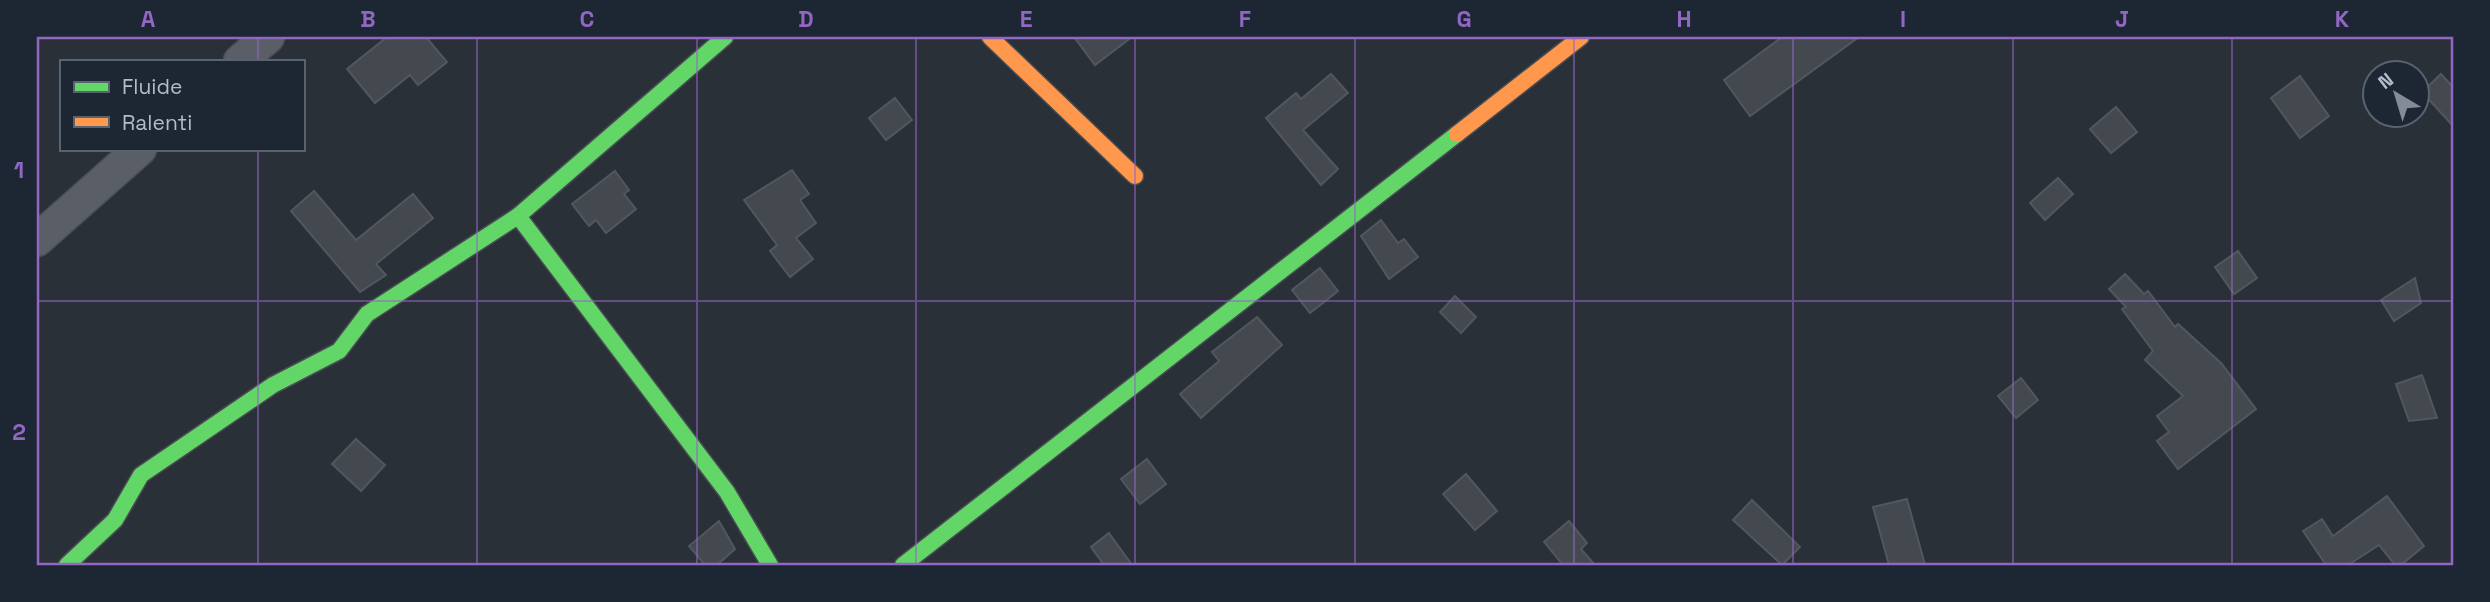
<svg xmlns="http://www.w3.org/2000/svg" width="2490" height="602" font-family="'Space Grotesk',sans-serif">
<style>
.building{fill:#444950;stroke:#52575f;stroke-width:2}
.lines{fill:none;stroke-linecap:round;stroke-linejoin:round}
.street-casing{stroke:#484c53;stroke-width:35}
.fast-casing{stroke:#484c53;stroke-width:19}
.slow-casing{stroke:#484c53;stroke-width:19}
.street{stroke:#5a5e66;stroke-width:32}
.fast{stroke:#63d668;stroke-width:16}
.slow{stroke:#ff974d;stroke-width:16}
.grid{fill:none;stroke:#9266c3;stroke-width:2;stroke-opacity:0.55}
.neatline{fill:none;stroke:#9266c3;stroke-width:2.5}
.grid-label{font-size:23px;text-anchor:middle;font-weight:bold;fill:#9266c3}
</style>
<rect width="100%" height="100%" fill="#2a3038"/>
<!-- building -->
<g class="building">
<polygon points="387,37 426,37 447,62 418,85 410,75 375,103 347,69"/>
<polygon points="1074,37 1132,37 1095,65"/>
<polygon points="1782,37 1859,37 1750,116 1724,80"/>
<polygon points="1331,74 1348,93 1303,130 1338,169 1321,185 1266,118 1296,93 1301,99"/>
<polygon points="2441,74 2453,87 2453,126 2422,92"/>
<polygon points="2300,76 2329,116 2300,138 2271,98"/>
<polygon points="895,98 912,120 886,140 869,118"/>
<polygon points="2116,107 2137,132 2111,153 2090,129"/>
<polygon points="792,170 809,194 800,200 816,223 796,238 813,259 790,277 770,251 777,245 744,200"/>
<polygon points="615,171 629,190 624,194 636,209 606,233 596,220 589,226 572,204"/>
<polygon points="2058,178 2073,194 2045,220 2030,203"/>
<polygon points="314,191 356,240 413,194 433,218 376,264 386,275 360,292 291,211"/>
<polygon points="1381,220 1398,243 1404,239 1418,257 1389,279 1361,236"/>
<polygon points="2238,251 2257,278 2234,294 2215,267"/>
<polygon points="1320,268 1338,291 1310,313 1292,290"/>
<polygon points="2125,274 2144,294 2148,291 2175,327 2178,324 2221,363 2256,409 2178,469 2157,441 2169,432 2157,416 2183,396 2145,360 2153,351 2122,309 2126,307 2109,289"/>
<polygon points="2415,278 2421,303 2394,321 2381,300"/>
<polygon points="1455,296 1476,317 1461,333 1440,312"/>
<polygon points="1257,317 1282,345 1201,418 1180,394 1219,361 1212,352"/>
<polygon points="2422,375 2437,418 2409,421 2396,384"/>
<polygon points="2021,378 2038,400 2016,418 1998,396"/>
<polygon points="356,439 385,465 361,491 332,464"/>
<polygon points="1147,459 1166,484 1140,504 1121,479"/>
<polygon points="1466,474 1497,511 1475,530 1443,494"/>
<polygon points="2387,496 2424,546 2401,565 2395,565 2379,545 2348,565 2326,565 2303,531 2322,519 2333,536"/>
<polygon points="1907,499 1925,565 1889,565 1873,507"/>
<polygon points="1752,500 1800,547 1782,565 1733,520"/>
<polygon points="719,521 735,549 717,565 705,565 689,546"/>
<polygon points="1569,521 1587,543 1581,549 1595,565 1563,565 1544,542"/>
<polygon points="1109,533 1132,565 1104,565 1091,547"/>
</g>
<g class="lines">
<defs>
<g id="street">
<polyline points="240,61 268,37"/>
<polyline points="37,240 140,149"/>
</g>
<g id="fast">
<polyline points="518,216 727,492 770,565"/>
<polyline points="67,565 115,520 141,475 273,385 339,351 367,314 518,216 725,37"/>
<polyline points="903,565 1457,134"/>
</g>
<g id="slow">
<polyline points="990,37 1135,176"/>
<polyline points="1457,134 1581,37"/>
</g>
</defs>
<!-- street casing -->
<use href="#street" class="street-casing"/>
<!-- fast casing -->
<use href="#fast" class="fast-casing"/>
<!-- slow casing -->
<use href="#slow" class="slow-casing"/>
<!-- street -->
<use href="#street" class="street"/>
<!-- fast -->
<use href="#fast" class="fast"/>
<!-- slow -->
<use href="#slow" class="slow"/>
</g>
<!-- grid -->
<path class="grid" d="M258 37V61M477 37V565M697 37V565M916 37V565M1135 37V565M1355 37V565M1574 37V565M1793 37V565M2013 37V565M2232 37V565M258 149V565M37 301H2453"/>
<!-- border -->
<rect width="2490" height="602" fill="none" stroke="#1d2633" stroke-width="77"/>
<!-- legend -->
<rect x="60" y="60" width="245" height="91" fill="#1d2633" stroke="#59626f" stroke-width="2"/>
<rect x="74" y="82" width="35" height="10" fill="#63d668" stroke="#59626f" stroke-width="2"/>
<text x="122" y="94" font-size="21" fill="#b4bcc9">Fluide</text>
<rect x="74" y="117" width="35" height="10" fill="#ff974d" stroke="#59626f" stroke-width="2"/>
<text x="122" y="130" font-size="21" fill="#b4bcc9">Ralenti</text>
<!-- north arrow -->
<g transform="translate(2396 94) rotate(322)"><circle r="33" fill="#1d2633" stroke="#59626f" stroke-width="2"/>
<path d="M0-5L12 26L0 18L-12 26Z" fill="#848b96"/>
<text y="-10" font-size="19" font-weight="bold" text-anchor="middle" fill="#b4bcc9">N</text>
</g>
<rect x="38" y="38" width="2414" height="526" class="neatline"/>
<g class="grid-label">
<text x="148" y="27">A</text>
<text x="368" y="27">B</text>
<text x="587" y="27">C</text>
<text x="806" y="27">D</text>
<text x="1026" y="27">E</text>
<text x="1245" y="27">F</text>
<text x="1464" y="27">G</text>
<text x="1684" y="27">H</text>
<text x="1903" y="27">I</text>
<text x="2122" y="27">J</text>
<text x="2342" y="27">K</text>
<text x="19" y="178">1</text>
<text x="19" y="440">2</text>
</g>
</svg>
